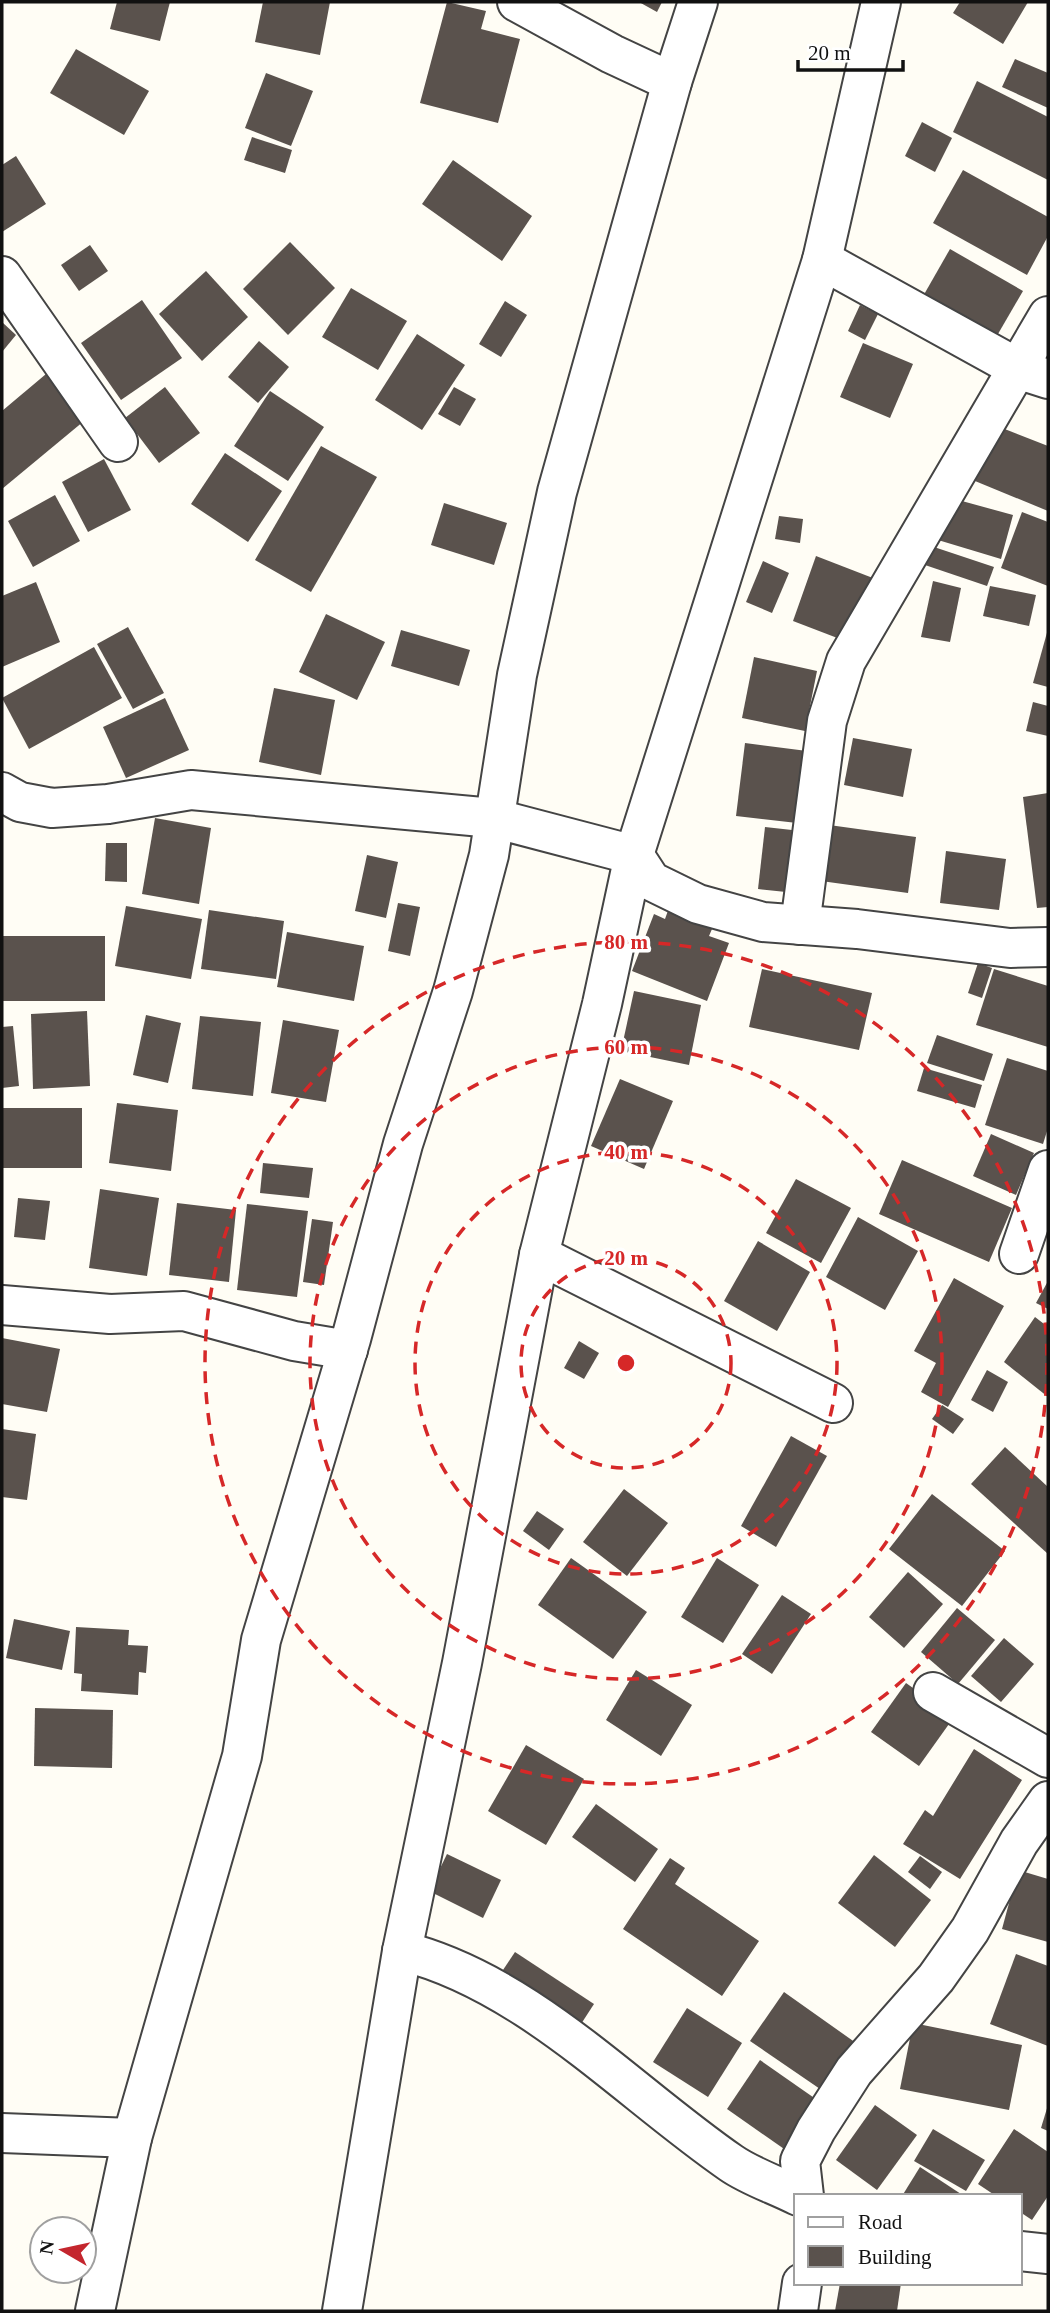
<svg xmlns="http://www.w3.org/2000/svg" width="1050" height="2313" font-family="'Times New Roman',serif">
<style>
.building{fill:#5a524d}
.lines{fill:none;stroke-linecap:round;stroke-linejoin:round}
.minor-casing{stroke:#444;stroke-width:42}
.minor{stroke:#fff;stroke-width:38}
.ring{fill:none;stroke:#d62828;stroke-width:3.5;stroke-dasharray:12 9}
.centre{fill:#d62828;stroke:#fff;stroke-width:3.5}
.ring-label{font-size:21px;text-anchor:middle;font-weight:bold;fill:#d62828;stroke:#fff;stroke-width:7;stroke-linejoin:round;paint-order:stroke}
</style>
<rect width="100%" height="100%" fill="#fffdf5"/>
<!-- building -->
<g class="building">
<polygon points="117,2 170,2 160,41 110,29"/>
<polygon points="263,2 330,2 320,55 255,42"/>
<polygon points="447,2 486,11 481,29 520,39 498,123 420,103"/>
<polygon points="639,2 662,2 657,12"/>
<polygon points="960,2 1028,2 1003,44 953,13"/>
<polygon points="76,49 149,91 124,135 50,93"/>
<polygon points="1015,59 1048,73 1048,108 1002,87"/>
<polygon points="266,73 313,91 291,146 245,128"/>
<polygon points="977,81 1048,117 1048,180 953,132"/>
<polygon points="922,122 952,138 935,172 905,156"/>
<polygon points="252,137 292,150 285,173 244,160"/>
<polygon points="16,156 46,204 2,232 2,165"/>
<polygon points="453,160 532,216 502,261 422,204"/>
<polygon points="963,170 1048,217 1048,236 1027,275 933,223"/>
<polygon points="290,242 335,288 288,335 243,289"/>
<polygon points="90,245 108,271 79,291 61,265"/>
<polygon points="950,249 1023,291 991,346 918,305"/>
<polygon points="206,271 248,317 202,361 159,314"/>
<polygon points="351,288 407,321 378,370 322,337"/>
<polygon points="142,300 182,358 121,400 81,343"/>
<polygon points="505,301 527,315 501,357 479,344"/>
<polygon points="860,305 878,314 865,340 848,331"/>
<polygon points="2,322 16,335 2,352"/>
<polygon points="417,334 465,365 422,430 375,400"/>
<polygon points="259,341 289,367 258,403 228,377"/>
<polygon points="863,343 913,364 890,418 840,397"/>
<polygon points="46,374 84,421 2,489 2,411"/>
<polygon points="165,387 200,433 159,463 125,418"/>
<polygon points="454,387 476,399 460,426 438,414"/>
<polygon points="270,391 324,427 288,481 234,446"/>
<polygon points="997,426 1048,446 1048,511 975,481"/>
<polygon points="321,446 377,477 311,592 255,560"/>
<polygon points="225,453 282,491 248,542 191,504"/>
<polygon points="104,459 131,510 88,532 62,482"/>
<polygon points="55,495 80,541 33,567 8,521"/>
<polygon points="951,498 1013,515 1001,559 938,540"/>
<polygon points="444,503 507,523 494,565 431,545"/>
<polygon points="1022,512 1048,522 1048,586 1001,568"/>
<polygon points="779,516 803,519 800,543 775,539"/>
<polygon points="928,545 994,567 987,586 922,564"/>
<polygon points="816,556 878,580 853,644 793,621"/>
<polygon points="763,561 789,573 772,613 746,602"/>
<polygon points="933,581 961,588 950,642 921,637"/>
<polygon points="36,582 60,642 2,667 2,596"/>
<polygon points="990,586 1036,595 1029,626 983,616"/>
<polygon points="326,614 385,642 357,700 299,672"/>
<polygon points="128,627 164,693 133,709 97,644"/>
<polygon points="1048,629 1048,687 1033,683"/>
<polygon points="401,630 470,650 459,686 391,666"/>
<polygon points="94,647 122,698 29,749 2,698"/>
<polygon points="754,657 817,671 805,731 742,718"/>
<polygon points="274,688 335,700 321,775 259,762"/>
<polygon points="165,698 189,750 126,778 103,727"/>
<polygon points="1033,702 1048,706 1048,736 1026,731"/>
<polygon points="853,738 912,749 903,797 844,785"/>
<polygon points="745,743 807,751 797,823 736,816"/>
<polygon points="1048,793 1048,907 1037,908 1023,797"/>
<polygon points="155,818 211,828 199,904 142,894"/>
<polygon points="829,825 916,837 908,893 821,881"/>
<polygon points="765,827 792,830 786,892 758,889"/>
<polygon points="106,843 127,843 127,882 105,881"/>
<polygon points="946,851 1006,859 999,910 940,903"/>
<polygon points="367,855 398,862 386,918 355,911"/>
<polygon points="398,903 420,907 410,956 388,951"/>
<polygon points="670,905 715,922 709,936 729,943 707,1001 632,971 654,914 665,919"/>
<polygon points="126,906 202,919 191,979 115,966"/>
<polygon points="209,910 284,921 276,979 201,969"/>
<polygon points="287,932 364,946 354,1001 277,987"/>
<rect x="2" y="936" width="103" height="65"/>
<polygon points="978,963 992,968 982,998 968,993"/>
<polygon points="762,969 872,993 859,1050 749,1027"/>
<polygon points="994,969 1048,986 1048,1047 976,1025"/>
<polygon points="634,991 701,1005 689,1065 621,1051"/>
<polygon points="87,1011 90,1086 33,1089 31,1014"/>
<polygon points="146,1015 181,1023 168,1083 133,1075"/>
<polygon points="200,1016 261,1022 253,1096 192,1089"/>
<polygon points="283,1020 339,1030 326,1102 271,1093"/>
<polygon points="13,1026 19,1086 2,1088 2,1027"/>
<polygon points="937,1035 993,1054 984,1081 927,1063"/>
<polygon points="1007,1058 1048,1071 1048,1128 1043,1144 985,1125"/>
<polygon points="924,1068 982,1085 975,1108 917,1091"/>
<polygon points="620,1079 673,1101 644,1169 591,1146"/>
<polygon points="117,1103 178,1110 171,1171 109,1163"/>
<rect x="2" y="1108" width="80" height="60"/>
<polygon points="991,1134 1034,1153 1016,1195 973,1176"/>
<polygon points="902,1160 1012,1208 989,1262 879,1214"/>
<polygon points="263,1163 313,1168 309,1198 260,1193"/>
<polygon points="796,1179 851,1208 821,1263 766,1233"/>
<polygon points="100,1189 159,1198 147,1276 89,1268"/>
<polygon points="18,1198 50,1201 45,1240 14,1237"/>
<polygon points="177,1203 236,1210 229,1282 169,1275"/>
<polygon points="247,1204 308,1211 297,1297 237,1290"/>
<polygon points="858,1217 918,1251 885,1310 826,1277"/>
<polygon points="312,1219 333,1222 324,1285 303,1282"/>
<polygon points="758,1241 810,1272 777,1331 724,1301"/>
<polygon points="954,1278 1004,1306 948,1407 921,1392 936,1363 914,1351"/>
<polygon points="1048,1281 1048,1309 1036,1303"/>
<polygon points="1035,1317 1048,1327 1048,1397 1004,1362"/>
<polygon points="2,1338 60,1349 47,1412 2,1404"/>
<polygon points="579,1341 599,1353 584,1379 564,1368"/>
<polygon points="987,1370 1008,1382 993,1412 971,1400"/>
<polygon points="942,1405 964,1419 953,1434 932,1419"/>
<polygon points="2,1429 36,1434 27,1500 2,1497"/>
<polygon points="791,1436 827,1456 776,1547 741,1526"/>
<polygon points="1005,1447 1048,1487 1048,1554 971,1484"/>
<polygon points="624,1489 668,1523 627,1576 583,1542"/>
<polygon points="932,1494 1005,1551 962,1606 889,1549"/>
<polygon points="537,1511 564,1529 549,1550 523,1531"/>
<polygon points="571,1558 647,1612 613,1659 538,1605"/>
<polygon points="717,1558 759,1585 723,1643 681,1617"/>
<polygon points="908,1572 943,1604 904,1648 869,1617"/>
<polygon points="782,1595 811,1614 772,1674 742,1654"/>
<polygon points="957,1608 995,1640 958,1684 921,1652"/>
<polygon points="14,1619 70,1631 62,1670 6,1658"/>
<polygon points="76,1627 129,1630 128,1645 148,1646 146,1673 139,1672 138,1695 81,1691 82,1674 74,1673"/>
<polygon points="1004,1638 1034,1664 1001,1702 971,1676"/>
<polygon points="636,1670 692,1705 661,1756 606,1720"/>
<polygon points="906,1683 954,1717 919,1766 871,1732"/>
<polygon points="35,1708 113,1710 112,1768 34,1766"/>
<polygon points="526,1745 584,1779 546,1845 488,1811"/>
<polygon points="974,1749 1022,1780 960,1879 903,1844 925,1810 933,1816"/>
<polygon points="596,1804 658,1849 635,1882 572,1837"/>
<polygon points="447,1854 501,1880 483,1918 429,1891"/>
<polygon points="874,1855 931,1900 895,1947 838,1903"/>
<polygon points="920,1856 942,1872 930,1889 908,1872"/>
<polygon points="670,1858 685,1868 675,1884 759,1941 722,1996 623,1929"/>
<polygon points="1018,1870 1048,1879 1048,1942 1002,1929"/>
<polygon points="515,1952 594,2004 581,2024 501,1973"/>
<polygon points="1016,1954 1048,1966 1048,2046 990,2024"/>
<polygon points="784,1992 856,2043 823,2091 750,2041"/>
<polygon points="687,2008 742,2043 708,2097 653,2062"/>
<polygon points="913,2023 1022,2045 1009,2110 900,2089"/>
<polygon points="760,2060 820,2102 787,2151 727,2109"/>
<polygon points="875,2105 917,2135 877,2190 836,2160"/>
<polygon points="1048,2105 1048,2131 1041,2128"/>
<polygon points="933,2129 985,2160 966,2191 914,2161"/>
<polygon points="1014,2129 1048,2152 1048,2196 1032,2220 1020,2212 1020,2196 996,2196 978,2184"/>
<polygon points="920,2167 964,2196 902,2196"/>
<polygon points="840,2283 901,2283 897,2311 835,2311"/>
</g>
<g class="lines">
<defs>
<g id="minor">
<polyline points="517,2 612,54 672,82"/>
<polyline points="822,260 1023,371 1048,379"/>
<polyline points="2,276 118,442"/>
<polyline points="2,792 20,802 52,808 108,804 191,790 493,818 634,855 651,881 698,904 763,922 857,929 1010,948 1048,947"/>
<polyline points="800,925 827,721 846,661 1048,316"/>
<polyline points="1019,1254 1048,1170"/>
<polyline points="539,1255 833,1403"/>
<polyline points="2,1305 110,1314 184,1311 294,1341 348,1350"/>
<polyline points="933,1692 1048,1758"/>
<path d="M402 1951C527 1982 628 2092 731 2163 751 2177 777 2185 798 2196"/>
<polyline points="2,2133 132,2138"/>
<polyline points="804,2196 800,2161 816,2130 854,2071 936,1978 970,1930 1019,1842 1048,1801"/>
<polyline points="1020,2251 1048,2254"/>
<polyline points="95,2311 132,2138 242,1756 261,1640 351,1339 403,1144 453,991 489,855 517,675 557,492 672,82 698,2"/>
<polyline points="342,2311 402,1951 462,1663 539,1255 602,1004 634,855 822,260 881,2"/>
<polyline points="798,2311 802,2283"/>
</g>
</defs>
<!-- minor casing -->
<use href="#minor" class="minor-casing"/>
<!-- minor -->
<use href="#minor" class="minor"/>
</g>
<!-- distance rings -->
<g class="ring">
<circle cx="626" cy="1363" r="105"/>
<circle cx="626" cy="1363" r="211"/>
<circle cx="626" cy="1363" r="316"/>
<circle cx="626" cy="1363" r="421"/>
</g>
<circle cx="626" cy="1363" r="10" class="centre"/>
<g class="ring-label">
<text x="626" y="949">80 m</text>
<text x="626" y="1054">60 m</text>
<text x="626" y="1159">40 m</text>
<text x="626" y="1265">20 m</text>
</g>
<!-- border -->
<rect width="1050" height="2313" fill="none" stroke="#111111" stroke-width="7"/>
<!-- legend -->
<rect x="794" y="2194" width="228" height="91" fill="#ffffff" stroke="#a0a0a0" stroke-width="2"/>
<rect x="808" y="2217" width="35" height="10" fill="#ffffff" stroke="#a0a0a0" stroke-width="2"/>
<text x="858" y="2229" font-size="21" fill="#111111">Road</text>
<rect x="808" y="2246" width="35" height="21" fill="#5a524d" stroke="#a0a0a0" stroke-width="2"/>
<text x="858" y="2264" font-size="21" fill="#111111">Building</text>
<!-- north arrow -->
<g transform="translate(63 2250) rotate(279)"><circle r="33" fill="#ffffff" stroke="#a0a0a0" stroke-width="2"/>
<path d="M0-5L12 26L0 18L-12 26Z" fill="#c4262e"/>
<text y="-10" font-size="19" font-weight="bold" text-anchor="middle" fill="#111111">N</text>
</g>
<!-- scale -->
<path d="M798 60v10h105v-10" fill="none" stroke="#111111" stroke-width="3.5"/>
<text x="808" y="60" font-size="21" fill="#111111" stroke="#ffffff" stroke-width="5" paint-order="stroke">20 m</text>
</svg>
